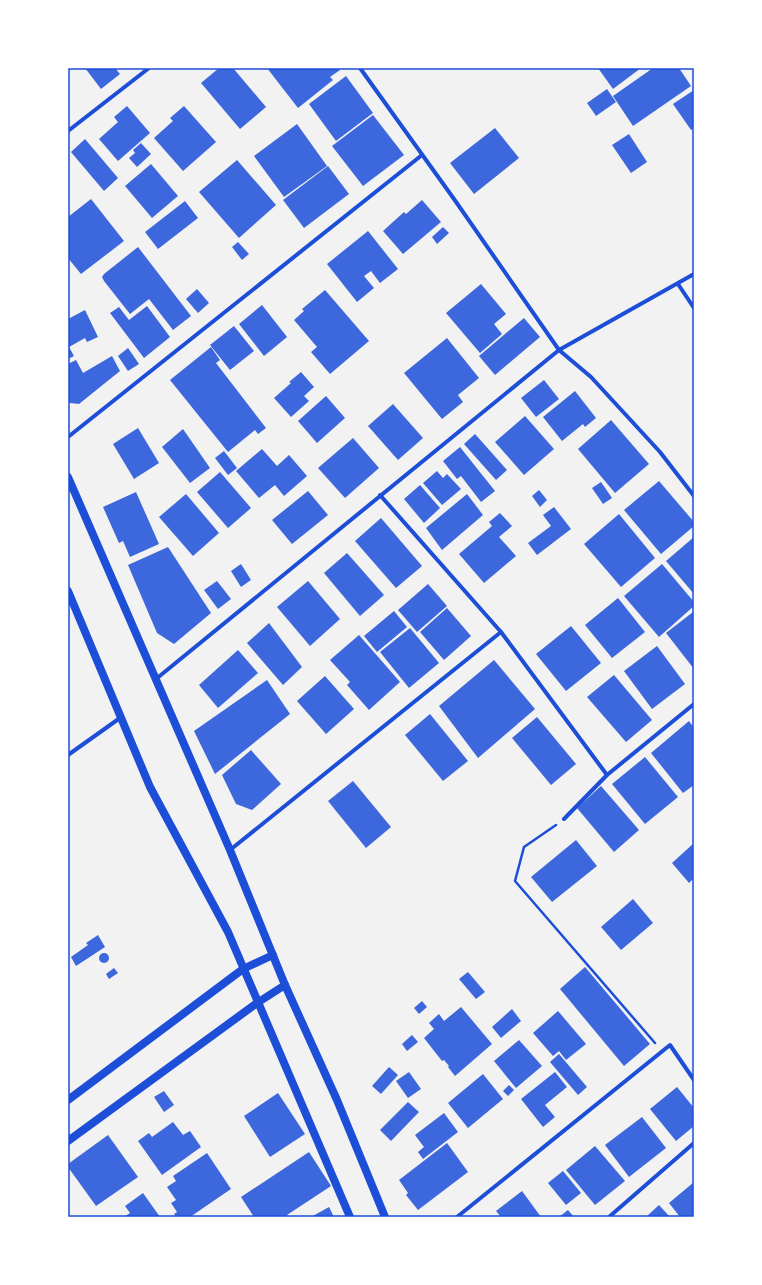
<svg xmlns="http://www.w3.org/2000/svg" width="762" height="1285" font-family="Quicksand,sans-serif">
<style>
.building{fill:#3d67dc}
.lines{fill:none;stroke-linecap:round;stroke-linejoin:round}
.path{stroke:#1d4ed8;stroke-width:2.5}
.minor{stroke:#1d4ed8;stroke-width:4}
.secondary{stroke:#1d4ed8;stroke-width:8}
.neatline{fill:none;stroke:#1d4ed8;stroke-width:1.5}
</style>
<rect width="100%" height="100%" fill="#f2f2f2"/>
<!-- building -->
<g class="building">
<polygon points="85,68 115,68 120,74 101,89"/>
<polygon points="219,68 233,68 266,107 240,129 201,83"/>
<polygon points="267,68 338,68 340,70 330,77 333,80 298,108"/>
<polygon points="598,68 641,68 613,89"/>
<polygon points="653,68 679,68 691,86 633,126 613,96"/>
<polygon points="346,76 373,113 336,141 309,104"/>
<polygon points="607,89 616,102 596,116 587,103"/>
<polygon points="694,90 694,128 691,130 673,104"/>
<polygon points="127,106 150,133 118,161 99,139 118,122 114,117"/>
<polygon points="184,106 216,142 183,171 154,138 173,121 170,118"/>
<polygon points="373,115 404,155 363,186 332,146"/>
<polygon points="297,124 327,166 284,197 254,156"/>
<polygon points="495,128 519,158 474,194 450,163"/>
<polygon points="629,134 647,162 631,173 612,145"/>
<polygon points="85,139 118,178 104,191 71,152"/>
<polygon points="141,143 151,154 137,167 129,158 135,153 133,150"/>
<polygon points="237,160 276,205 239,238 199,192"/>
<polygon points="151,164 178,196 152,218 125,186"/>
<polygon points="328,166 349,194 304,228 283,200"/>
<polygon points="91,199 124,241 81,274 68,258 68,217"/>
<polygon points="422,200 441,222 403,254 383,231 404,212 406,214"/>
<polygon points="185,201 198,218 158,249 145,232"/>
<polygon points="443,227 449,233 437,244 432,237"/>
<polygon points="368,231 398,269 380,283 371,271 364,276 374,288 357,302 327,264"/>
<polygon points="238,242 249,254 242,260 232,247"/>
<polygon points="138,247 191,316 173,330 149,299 130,314 104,281 102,277 104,274"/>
<polygon points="481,284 506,314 494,324 502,334 480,353 446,313"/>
<polygon points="197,289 209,303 198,313 186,299"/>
<polygon points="325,290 369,341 330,374 311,352 317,347 294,320 304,311 302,309"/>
<polygon points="262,305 287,337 264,356 239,324"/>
<polygon points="147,306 170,337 144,358 110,313 119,307 129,320"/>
<polygon points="85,310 98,337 87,342 85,338 69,347 74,356 68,359 68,319"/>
<polygon points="524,318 540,337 495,375 479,356"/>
<polygon points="234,326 254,351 230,370 210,345"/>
<polygon points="447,338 479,378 458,395 463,402 442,419 404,373"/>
<polygon points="211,347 220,360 216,363 266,428 258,434 255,430 228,452 170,380"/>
<polygon points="128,348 139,364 128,371 118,356"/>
<polygon points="112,356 120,371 79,404 70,403 68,402 68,364 76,360 83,373"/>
<polygon points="301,372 314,387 304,396 309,401 291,417 274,398 291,383 289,382"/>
<polygon points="544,380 559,399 536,417 521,398"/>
<polygon points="575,391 596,418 585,427 583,424 562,441 543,417"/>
<polygon points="326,396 345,418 317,443 298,421"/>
<polygon points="393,404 423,438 398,460 368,426"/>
<polygon points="525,416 554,449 524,475 495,442"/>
<polygon points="611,420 649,464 615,493 578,449"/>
<polygon points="138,428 159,463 134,479 113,444"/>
<polygon points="183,429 210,468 190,483 162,447"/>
<polygon points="475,434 507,470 496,480 464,444"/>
<polygon points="353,438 379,468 345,498 318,468"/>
<polygon points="460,447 495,491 481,502 461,476 457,479 443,461"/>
<polygon points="262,449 277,466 289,455 307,476 284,496 275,485 259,498 236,471"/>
<polygon points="224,451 237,468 228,475 215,458"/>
<polygon points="437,471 443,478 447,474 461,489 442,505 423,483"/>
<polygon points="220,472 251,508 228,528 197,492"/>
<polygon points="659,481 694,522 694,526 661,554 624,510"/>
<polygon points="601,482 612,498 603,504 592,488"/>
<polygon points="420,485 440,508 424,523 404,499"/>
<polygon points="539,490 547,500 540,507 532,496"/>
<polygon points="308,491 328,515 292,544 272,520"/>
<polygon points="136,492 159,544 130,557 123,541 119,543 103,507"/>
<polygon points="186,494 219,533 193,556 159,517"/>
<polygon points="467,494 483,515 442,550 426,528"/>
<polygon points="554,507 571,529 537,555 528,543 551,526 543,515"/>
<polygon points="500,513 512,526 499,537 516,556 484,583 459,554 492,526 489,522"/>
<polygon points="619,514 655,558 621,587 584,544"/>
<polygon points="381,518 422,566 396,588 355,541"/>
<polygon points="694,537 694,594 666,561"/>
<polygon points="168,547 211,613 174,644 157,633 128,565"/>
<polygon points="347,553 384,595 360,616 324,573"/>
<polygon points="241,564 251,580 241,587 231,571"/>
<polygon points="662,564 694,602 694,606 659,637 624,596"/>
<polygon points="217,581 231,599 218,609 204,590"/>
<polygon points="308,581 340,619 310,646 277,607"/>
<polygon points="428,584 447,606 417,632 398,610"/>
<polygon points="618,598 645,632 612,658 585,625"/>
<polygon points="447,608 471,636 444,660 420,632"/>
<polygon points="394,611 407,627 377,652 364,636"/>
<polygon points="693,612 694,613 694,669 666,633"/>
<polygon points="269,623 302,667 283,685 247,643"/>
<polygon points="571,626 601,663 566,691 536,654"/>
<polygon points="410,628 439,663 409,688 380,652"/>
<polygon points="359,635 400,682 369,710 347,685 350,682 330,660"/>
<polygon points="657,646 685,684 652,709 624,671"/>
<polygon points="238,650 258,673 218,708 199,685"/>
<polygon points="494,660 535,709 478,758 439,706"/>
<polygon points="614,675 652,720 626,742 587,697"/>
<polygon points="325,676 354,709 326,734 297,701"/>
<polygon points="267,680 290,714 215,774 194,731"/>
<polygon points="430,714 468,761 443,781 405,735"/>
<polygon points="537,717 576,764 551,785 512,738"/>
<polygon points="689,721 694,728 694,785 683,793 651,753"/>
<polygon points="251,750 281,784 252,810 236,804 222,775"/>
<polygon points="645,757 678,797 645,824 612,784"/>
<polygon points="353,781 391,827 366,848 328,801"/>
<polygon points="601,786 639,830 614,852 577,808"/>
<polygon points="576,840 597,866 552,902 531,877"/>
<polygon points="694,843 694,878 689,883 672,863"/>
<polygon points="633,899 653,923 621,950 601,927"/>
<polygon points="98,935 105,947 76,966 71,957 88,945 86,943"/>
<circle cx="104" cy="958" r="5"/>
<polygon points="585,967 650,1044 624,1066 560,989"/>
<polygon points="114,968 118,973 109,979 106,974"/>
<polygon points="468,972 485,992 476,999 459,979"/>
<polygon points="422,1001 427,1007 419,1014 414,1008"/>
<polygon points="461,1007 492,1044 455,1076 448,1067 449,1066 444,1060 442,1061 424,1038 434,1029 429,1023 439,1014 444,1021"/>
<polygon points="512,1009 521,1021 501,1038 492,1027"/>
<polygon points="558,1011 586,1044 566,1060 559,1051 553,1056 533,1033"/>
<polygon points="412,1035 418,1042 407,1051 402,1044"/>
<polygon points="519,1040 542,1066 516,1088 494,1061"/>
<polygon points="559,1054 587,1087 578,1095 550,1062"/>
<polygon points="389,1067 398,1075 381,1094 372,1086"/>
<polygon points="409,1072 421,1089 408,1098 396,1081"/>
<polygon points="555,1072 567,1087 545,1105 555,1117 543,1127 521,1099"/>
<polygon points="483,1074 503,1099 468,1128 448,1103"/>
<polygon points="509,1085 514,1090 508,1096 503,1091"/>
<polygon points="677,1087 694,1108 694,1126 676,1141 650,1109"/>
<polygon points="164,1091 174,1105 164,1112 154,1097"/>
<polygon points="278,1093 305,1134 270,1157 244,1116"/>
<polygon points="408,1102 419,1112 391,1141 380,1130"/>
<polygon points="444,1113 458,1132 423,1159 418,1152 424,1147 415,1135"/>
<polygon points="642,1117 666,1148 629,1177 605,1145"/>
<polygon points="173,1122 183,1135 190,1131 201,1147 162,1175 138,1141 149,1133 152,1137"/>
<polygon points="108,1135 138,1177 96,1206 68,1167 68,1164"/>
<polygon points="447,1143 468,1172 418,1210 406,1195 408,1193 399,1180"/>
<polygon points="595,1146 625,1181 595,1205 566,1170"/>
<polygon points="309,1152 331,1186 287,1215 288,1217 254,1217 241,1197"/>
<polygon points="207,1153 231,1189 190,1217 176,1217 174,1214 177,1212 171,1203 176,1200 167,1187 176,1181 173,1176"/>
<polygon points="563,1171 581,1193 566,1205 548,1183"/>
<polygon points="694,1182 694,1217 680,1217 669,1203"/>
<polygon points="522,1191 541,1217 501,1217 496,1211"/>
<polygon points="143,1193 160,1217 124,1217 130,1213 125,1206"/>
<polygon points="659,1205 670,1217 646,1217"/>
<polygon points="329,1207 334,1217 311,1217"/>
<polygon points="568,1210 574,1217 559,1217"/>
</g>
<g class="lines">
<!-- path -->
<polyline class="path" points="556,825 524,847 515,881 655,1043"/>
<!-- minor -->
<g class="minor">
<polyline points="360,68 454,199 559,350 591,377 660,452 694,496"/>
<polyline points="68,131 149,68"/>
<polyline points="678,284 694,308"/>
<polyline points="68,437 422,155"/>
<polyline points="380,495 501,632 607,775"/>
<polyline points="156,679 559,350 694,274"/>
<polyline points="68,755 120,718"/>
<polyline points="564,819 607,775 694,704"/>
<polyline points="230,850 501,632"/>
<polyline points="457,1217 670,1045 694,1080"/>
<polyline points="609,1217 694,1143"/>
</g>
<!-- secondary -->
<g class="secondary">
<polyline points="68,477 230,850 285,985 337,1100 385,1217"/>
<polyline points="68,591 150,787 228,932 350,1217"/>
<polyline points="68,1100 243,969 273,955"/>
<polyline points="68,1141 257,1003 285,985"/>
</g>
</g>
<!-- border -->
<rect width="762" height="1285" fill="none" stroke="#ffffff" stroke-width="138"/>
<rect x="69" y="69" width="624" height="1147" class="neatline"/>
</svg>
